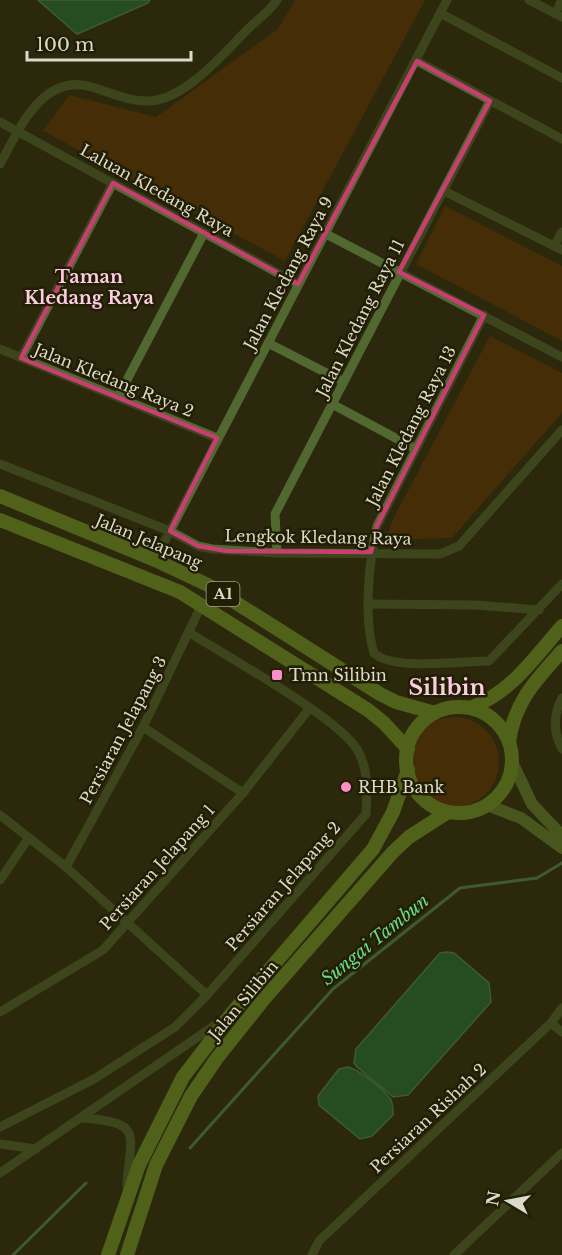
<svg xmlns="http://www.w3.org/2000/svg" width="562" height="1255" font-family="'Libre Baskerville',serif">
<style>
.green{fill:#653300}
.water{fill:#1d783c;stroke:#569667;stroke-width:1.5}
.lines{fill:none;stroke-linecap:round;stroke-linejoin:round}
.stream{stroke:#569667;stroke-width:3}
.minor{stroke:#526831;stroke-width:9}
.secondary{stroke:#6a8c2f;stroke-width:12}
.primary{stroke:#7ca728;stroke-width:14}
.marked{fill:none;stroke:#c73f71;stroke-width:4.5;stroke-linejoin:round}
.poi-dot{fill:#fa8fc7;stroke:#211e04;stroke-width:2}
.labels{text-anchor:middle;stroke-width:5;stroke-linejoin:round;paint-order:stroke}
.shield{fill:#211e04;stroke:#a4a28f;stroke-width:1.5}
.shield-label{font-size:15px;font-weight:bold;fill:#dcdbcb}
.street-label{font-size:16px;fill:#dcdbcb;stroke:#211e04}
.poi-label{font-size:16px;fill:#dcdbcb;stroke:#211e04;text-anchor:start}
.neighbourhood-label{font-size:18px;font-weight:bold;fill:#fccde3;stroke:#211e04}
.water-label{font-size:18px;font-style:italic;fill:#6ad987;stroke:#211e04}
.district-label{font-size:22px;font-weight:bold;fill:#fccde3;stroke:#211e04}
</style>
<rect width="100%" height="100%" fill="#2b280d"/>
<!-- green -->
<g class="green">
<polygon points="295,0 425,0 285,261 43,131 69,95 156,117 278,29"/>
<polygon points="445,206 562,266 562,341 416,264"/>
<polygon points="490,336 562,373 562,413 452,538 386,540 393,519"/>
<circle cx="454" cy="762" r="45"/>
</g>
<!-- water -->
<g class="water">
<polygon points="38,0 150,0 148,3 77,34"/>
<polygon points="447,952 454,953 489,983 491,1002 408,1095 393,1097 357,1067 354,1063 356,1049 440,953"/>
<path d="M348 1067C358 1069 385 1090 391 1100 393 1105 393 1110 393 1115L372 1136 360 1139 319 1105 318 1096 339 1069Z"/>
</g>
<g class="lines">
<!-- stream -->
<g class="stream">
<polyline points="190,1148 333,989 460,888 537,878 562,863"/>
<polyline points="13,1255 86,1183"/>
</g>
<!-- minor -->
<g class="minor">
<polyline points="529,0 562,17"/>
<polyline points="440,13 562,78"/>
<polyline points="555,14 562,0"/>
<polyline points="417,61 562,139"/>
<polyline points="0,122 298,284"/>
<path d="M0 164C19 130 42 72 92 87 111 93 130 102 150 101 186 99 224 53 248 29 257 20 270 11 277 0"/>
<polyline points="444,191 562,250"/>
<polyline points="326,234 562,357"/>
<polyline points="554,246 562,232"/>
<path d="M484 315 377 526C369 561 363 619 374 653 391 671 463 661 489 661L562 584"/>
<polyline points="268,343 344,382"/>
<polyline points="0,349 217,438"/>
<polyline points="21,358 113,183"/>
<polyline points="118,397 204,233"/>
<polyline points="332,404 416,449"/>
<polyline points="0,464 170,531 198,546 212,549 277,553 440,554 459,546 562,430"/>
<polyline points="277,553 275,514 490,101"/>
<polyline points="155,560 447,0"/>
<polyline points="369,604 475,605 539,610"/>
<path d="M562 698C553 715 553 732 562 749"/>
<polyline points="143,727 243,793"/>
<polyline points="0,815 66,867 207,995"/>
<polyline points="66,867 143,727 202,604"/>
<polyline points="0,880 28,839"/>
<polyline points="0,1012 103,950 243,793 309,709"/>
<polyline points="551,1023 562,1032"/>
<path d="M81 1118C147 1122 129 1136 127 1186"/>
<path d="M0 1127 94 1079 175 1027 207 995 366 814C367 792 369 771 358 751 341 719 226 656 190 633"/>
<polyline points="0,1144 36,1149"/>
<polyline points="0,1173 221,1021"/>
<polyline points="312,1255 319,1241 551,1023 562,1008"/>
<polyline points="454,1255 562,1153"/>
</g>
<!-- secondary -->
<g class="secondary">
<polyline points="512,762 532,804 562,836"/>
<polyline points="487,805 521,818 562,848"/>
</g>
<!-- primary -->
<g class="primary">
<polyline points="0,496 155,560 208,585 380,694 396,702 435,713"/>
<polyline points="0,520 180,592 368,710 384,723 408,749"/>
<circle cx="459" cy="760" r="53"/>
<path d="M470 708C511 693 534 658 562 626"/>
<path d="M509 742C514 702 536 680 562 651"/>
<polyline points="108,1255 139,1165 183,1077 232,1013 373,849 393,812 408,770"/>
<polyline points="127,1255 156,1165 191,1096 217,1058 264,999 393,852 409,837 448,812"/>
</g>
</g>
<!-- marked area -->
<path d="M0 0H562V1255H0ZM417 61 490 101 399 272 484 315 377 526 371 552 227 551 198 546 170 531 217 438 21 358 113 183 298 284Z" fill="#2b280d" fill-opacity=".55" fill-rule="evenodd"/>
<path class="marked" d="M417 61 490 101 399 272 484 315 377 526 371 552 227 551 198 546 170 531 217 438 21 358 113 183 298 284Z"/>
<!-- markers -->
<g class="poi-dot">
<rect x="271" y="669" width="12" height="12" rx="3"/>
<circle cx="346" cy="787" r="6"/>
</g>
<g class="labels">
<!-- shield labels -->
<rect class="shield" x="206.5" y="582" width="33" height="24" rx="4.5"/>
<g class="shield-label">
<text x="223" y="599">A1</text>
</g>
<!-- street labels -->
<g class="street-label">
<text transform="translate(157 190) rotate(29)" y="6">Laluan Kledang Raya</text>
<text transform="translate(288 273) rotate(-62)" y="6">Jalan Kledang Raya 9</text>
<text transform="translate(360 318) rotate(-63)" y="6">Jalan Kledang Raya 11</text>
<text transform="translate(114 380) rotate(22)" y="6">Jalan Kledang Raya 2</text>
<text transform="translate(411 426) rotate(-63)" y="6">Jalan Kledang Raya 13</text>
<text transform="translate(318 537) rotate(1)" y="6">Lengkok Kledang Raya</text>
<text transform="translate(149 541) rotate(23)" y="6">Jalan Jelapang</text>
<text transform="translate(123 730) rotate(-62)" y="6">Persiaran Jelapang 3</text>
<text transform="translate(157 867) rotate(-48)" y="6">Persiaran Jelapang 1</text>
<text transform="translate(283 886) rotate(-49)" y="6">Persiaran Jelapang 2</text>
<text transform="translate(243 1000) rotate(-50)" y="6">Jalan Silibin</text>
<text transform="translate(428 1118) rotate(-43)" y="6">Persiaran Rishah 2</text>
</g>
<!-- poi labels -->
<g class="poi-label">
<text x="289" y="681">Tmn Silibin</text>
<text x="358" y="793">RHB Bank</text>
</g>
<!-- neighbourhood labels -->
<g class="neighbourhood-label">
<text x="89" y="283">Taman<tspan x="89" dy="21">Kledang Raya</tspan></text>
</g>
<!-- water labels -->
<g class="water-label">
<text transform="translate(375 940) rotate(-39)" y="6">Sungai Tambun</text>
</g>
<!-- district labels -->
<g class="district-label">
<text x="447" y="695">Silibin</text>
</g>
</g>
<!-- north arrow -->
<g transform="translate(508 1201) rotate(280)" stroke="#211e04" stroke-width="4.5" paint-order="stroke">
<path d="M0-4.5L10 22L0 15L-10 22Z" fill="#dcdbcb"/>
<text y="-9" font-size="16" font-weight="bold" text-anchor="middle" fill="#dcdbcb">N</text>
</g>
<!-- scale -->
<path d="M27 51v9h164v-9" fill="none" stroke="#dcdbcb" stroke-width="3"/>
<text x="36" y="51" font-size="18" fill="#dcdbcb" stroke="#211e04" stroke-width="4.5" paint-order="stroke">100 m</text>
</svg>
